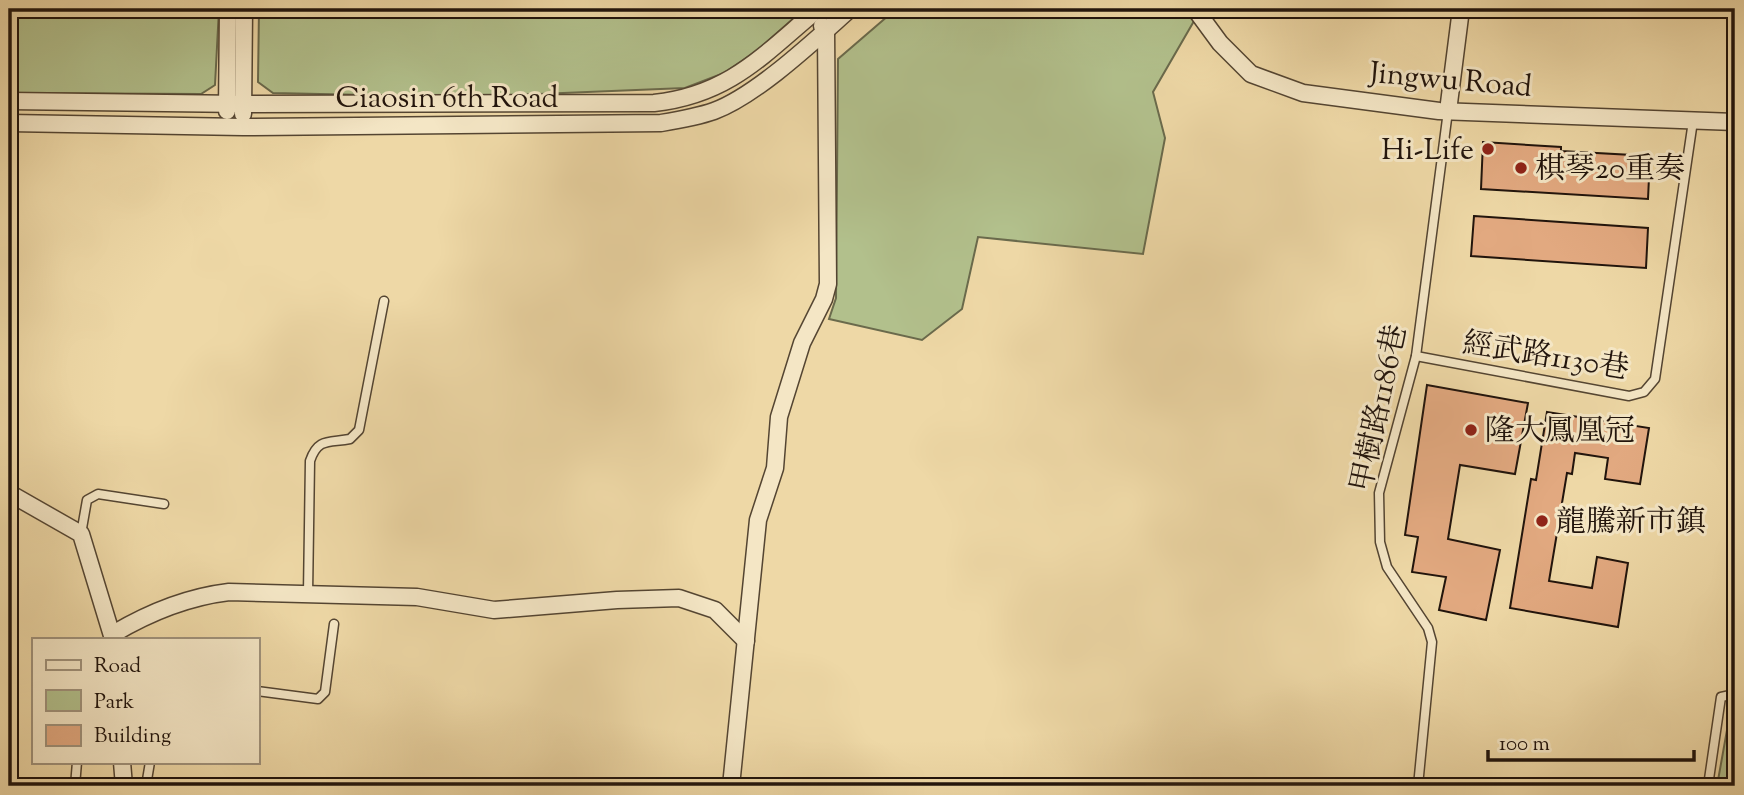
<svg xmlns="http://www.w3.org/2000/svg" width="1744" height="795" font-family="'Sorts Mill Goudy','Noto Serif TC',serif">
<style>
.green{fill:#b2c08c;stroke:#6a6a4c;stroke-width:2}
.building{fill:#e2a980;stroke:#21140c;stroke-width:2}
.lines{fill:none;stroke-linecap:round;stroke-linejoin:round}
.service-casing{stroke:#544532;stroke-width:11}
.minor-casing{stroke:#544532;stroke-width:19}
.service{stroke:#f4e6c5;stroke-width:8}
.minor{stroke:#f4e6c5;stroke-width:16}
.poi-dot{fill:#8f2418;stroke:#f4e6c5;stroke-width:2.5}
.labels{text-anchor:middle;stroke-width:6;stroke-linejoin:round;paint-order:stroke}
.street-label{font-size:30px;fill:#21140c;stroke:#f4e6c5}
.poi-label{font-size:30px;fill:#21140c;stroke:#f4e6c5;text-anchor:start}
</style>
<rect width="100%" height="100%" fill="#eed8a6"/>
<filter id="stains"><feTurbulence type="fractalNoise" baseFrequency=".00286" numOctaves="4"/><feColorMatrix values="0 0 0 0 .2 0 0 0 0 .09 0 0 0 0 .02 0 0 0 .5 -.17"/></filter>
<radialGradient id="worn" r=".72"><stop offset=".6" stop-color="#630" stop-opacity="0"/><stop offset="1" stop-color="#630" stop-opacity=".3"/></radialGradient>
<!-- green -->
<g class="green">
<polygon points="9,9 219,9 215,85 201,94 9,93"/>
<polygon points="259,9 804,9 758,50 724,73 685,88 463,97 273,93 258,82"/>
<polygon points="896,9 1185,9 1194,21 1153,92 1165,138 1143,254 978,237 962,309 922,340 829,319 836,298 838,59"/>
<polygon points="1732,702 1735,703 1735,786 1717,786"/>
</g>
<!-- building -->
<g class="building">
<polygon points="1483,142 1561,147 1561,151 1650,156 1648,199 1481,189"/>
<polygon points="1474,216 1648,228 1646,268 1471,256"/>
<polygon points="1427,385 1528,403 1515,474 1460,465 1448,539 1500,550 1486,620 1439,610 1446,577 1412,572 1418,537 1405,535"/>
<polygon points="1547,412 1649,428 1640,484 1605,479 1608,458 1575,453 1572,474 1567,473 1549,581 1592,588 1597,557 1628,563 1618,627 1510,608 1531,479 1536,480"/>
</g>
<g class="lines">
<defs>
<g id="service">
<polyline points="1416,356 1629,396 1644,392 1655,379 1693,121"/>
<polyline points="81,534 87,500 98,494 164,504"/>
<path d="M308 594 310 461C318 437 330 443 350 439L359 430 384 301"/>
<polyline points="257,691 318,699 325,692 334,624"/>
<polyline points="75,786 77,762"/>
<polyline points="146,786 150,762"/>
<polyline points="1418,786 1432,642 1428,628 1387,567 1380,542 1379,493 1416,356 1448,111"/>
<polyline points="1708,786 1721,697 1735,694"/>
</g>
<g id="minor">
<polyline points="1195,9 1220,43 1251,74 1303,93 1439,111 1735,122"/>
<path d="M9 101 243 104 654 103C729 95 763 55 818 9"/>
<polyline points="227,111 228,9"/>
<polyline points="1448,111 1461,9"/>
<polyline points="243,114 244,9"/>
<path d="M9 123 243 127 661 123C679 120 697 117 714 111 757 95 815 40 850 9"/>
<polyline points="9,493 81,534 113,639"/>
<path d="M113 634C150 612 187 597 229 592L417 597 494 610 617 600 679 598 715 610 746 641"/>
<polyline points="122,762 124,786"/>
<polyline points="731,786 758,520 775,468 779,417 802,343 824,299 828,284 826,30 822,26"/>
</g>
</defs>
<!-- service casing -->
<use href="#service" class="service-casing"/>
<!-- minor casing -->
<use href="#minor" class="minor-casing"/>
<!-- service -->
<use href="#service" class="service"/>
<!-- minor -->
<use href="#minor" class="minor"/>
</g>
<!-- markers -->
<g class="poi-dot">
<circle cx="1488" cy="149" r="7"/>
<circle cx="1521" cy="168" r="7"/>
<circle cx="1471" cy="430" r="7"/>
<circle cx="1542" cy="521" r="7"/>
</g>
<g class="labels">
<!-- street labels -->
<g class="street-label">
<text transform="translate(1451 79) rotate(5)" y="10">Jingwu Road</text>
<text x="447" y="107">Ciaosin 6th Road</text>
<text transform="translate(1546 355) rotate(9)" y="10">經武路1130巷</text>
<text transform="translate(1378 408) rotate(-78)" y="10">甲樹路1186巷</text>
</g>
<!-- poi labels -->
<g class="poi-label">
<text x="1474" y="159" text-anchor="end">Hi-Life</text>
<text x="1535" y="178">棋琴20重奏</text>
<text x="1485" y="440">隆大鳳凰冠</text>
<text x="1556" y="531">龍騰新市鎮</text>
</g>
</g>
<!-- margin -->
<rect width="1744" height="795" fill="none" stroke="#eed8a6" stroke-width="35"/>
<rect x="10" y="10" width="1723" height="774" fill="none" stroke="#21140c" stroke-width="3.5"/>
<rect x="18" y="18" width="1709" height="760" fill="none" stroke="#21140c" stroke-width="2"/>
<!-- legend -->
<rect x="32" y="638" width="228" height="126" fill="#f4e6c5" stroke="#a0927b" stroke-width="2"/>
<rect x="46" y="660" width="35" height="10" fill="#f4e6c5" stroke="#a0927b" stroke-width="2"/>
<text x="94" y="672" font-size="21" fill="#21140c">Road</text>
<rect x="46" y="690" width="35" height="21" fill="#b2c08c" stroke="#a0927b" stroke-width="2"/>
<text x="94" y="708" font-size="21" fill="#21140c">Park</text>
<rect x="46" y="725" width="35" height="21" fill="#e2a980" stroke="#a0927b" stroke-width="2"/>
<text x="94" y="742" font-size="21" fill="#21140c">Building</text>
<!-- scale -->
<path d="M1488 750v10h206v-10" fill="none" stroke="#21140c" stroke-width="3.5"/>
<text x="1499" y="750" font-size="21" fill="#21140c" stroke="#f4e6c5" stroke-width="5" paint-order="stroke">100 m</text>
<rect width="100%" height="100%" filter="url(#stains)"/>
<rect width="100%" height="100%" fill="url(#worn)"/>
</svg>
